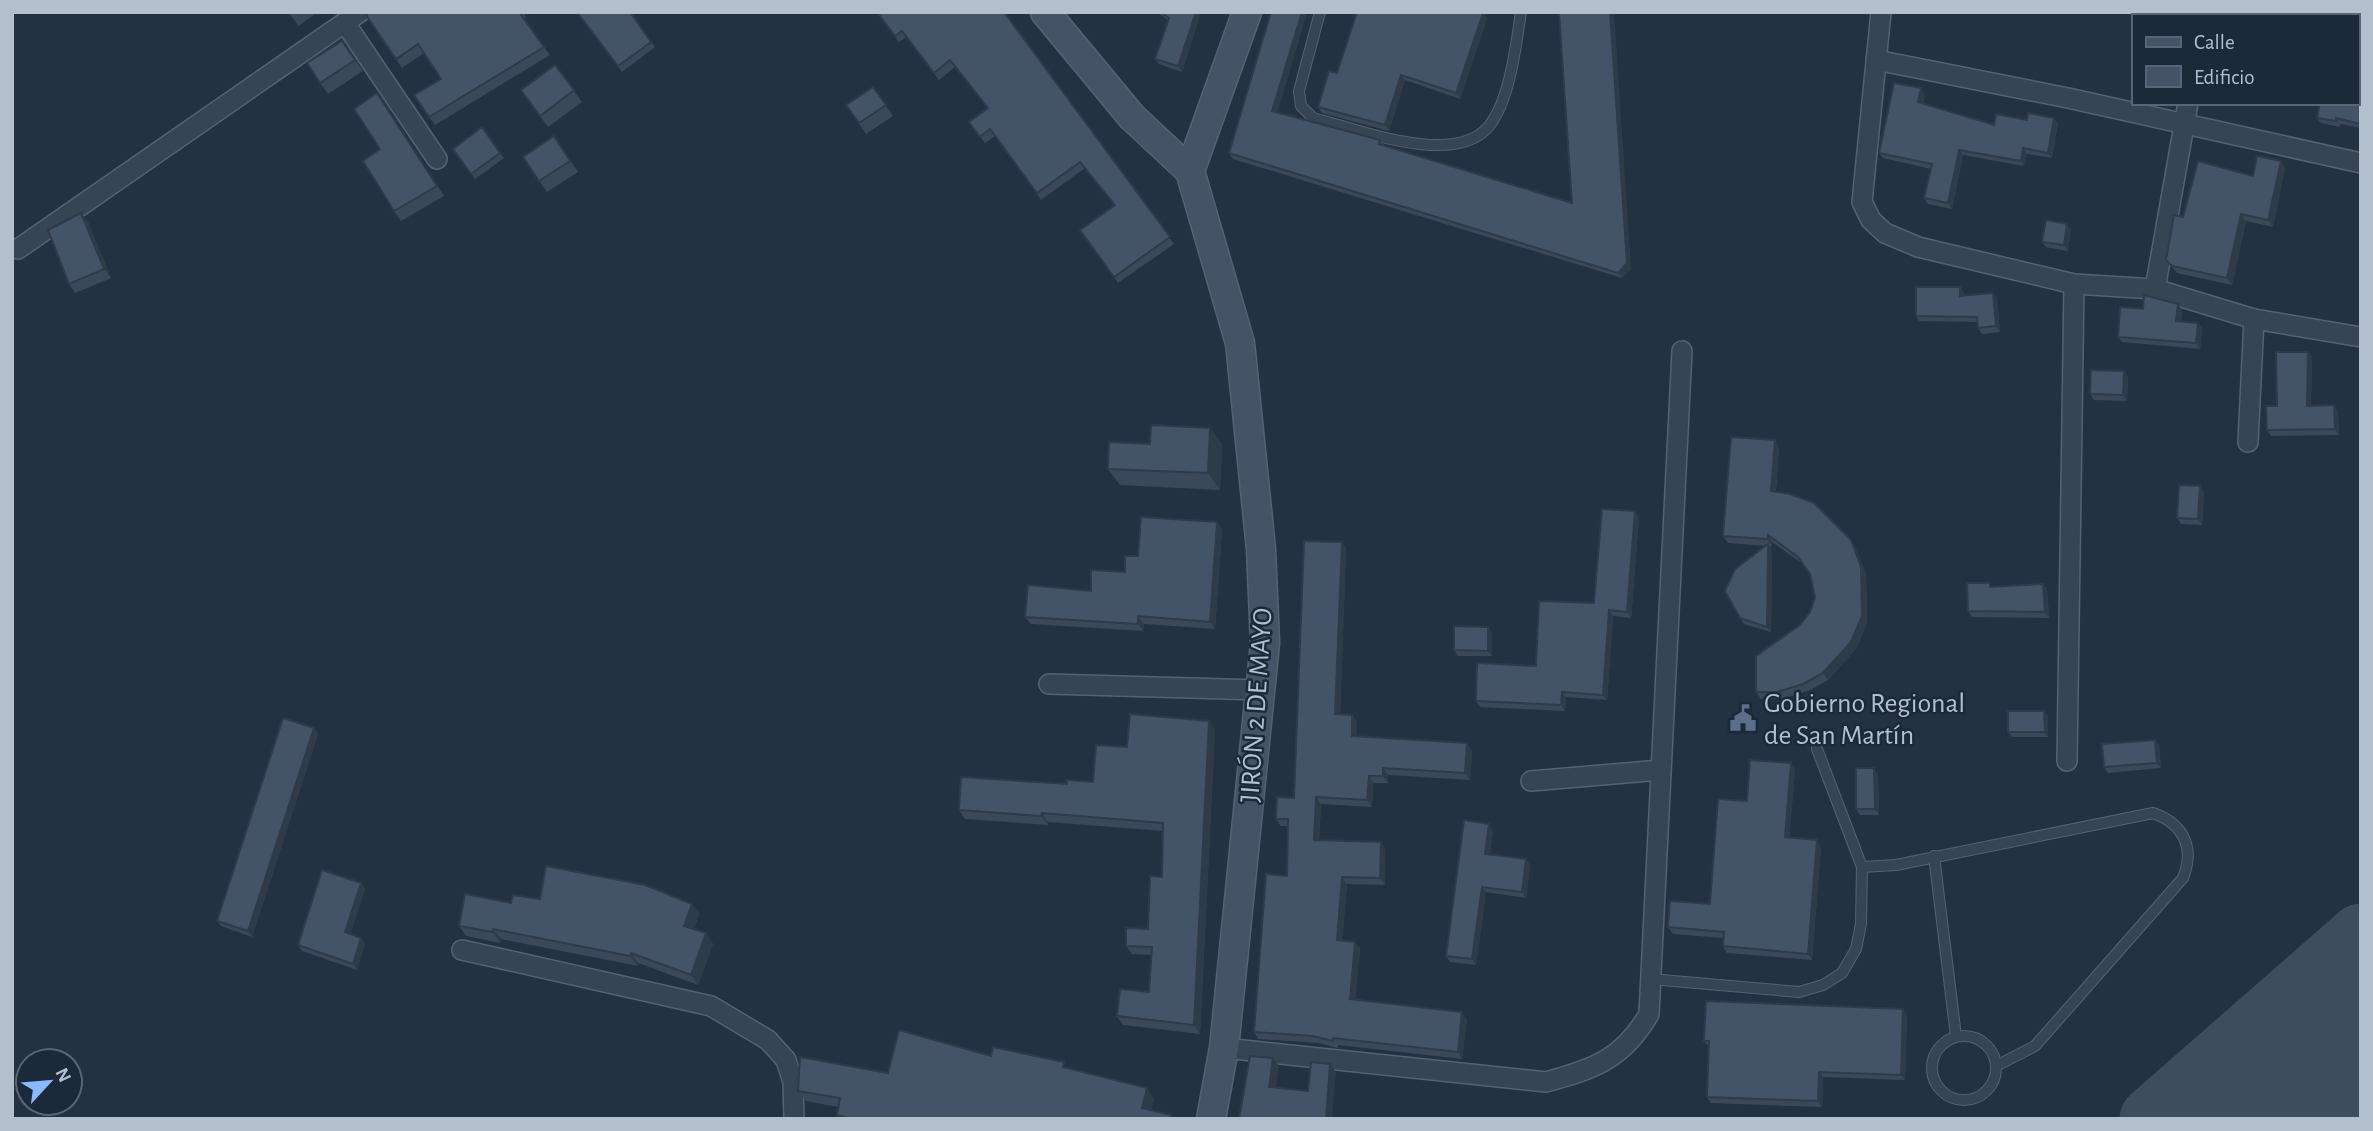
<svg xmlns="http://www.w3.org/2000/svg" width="2373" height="1131" font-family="'Alegreya Sans',sans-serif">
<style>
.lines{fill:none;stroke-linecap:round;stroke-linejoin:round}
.taxiway{stroke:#3e4d5e;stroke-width:65}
.runway{stroke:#3e4d5e;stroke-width:159}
.lane-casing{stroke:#556270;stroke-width:12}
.street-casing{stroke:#556270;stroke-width:22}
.secondary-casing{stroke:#556270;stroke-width:31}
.lane{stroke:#374453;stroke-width:10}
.street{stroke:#374453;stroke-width:19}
.secondary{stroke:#455366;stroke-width:28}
.wall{fill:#3a4859}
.shaded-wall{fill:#303b49}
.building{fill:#445468;stroke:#303b49;stroke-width:2}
.labels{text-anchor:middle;stroke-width:5;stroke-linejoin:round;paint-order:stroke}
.poi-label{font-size:28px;fill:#b4bfcd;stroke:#1c2938;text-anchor:start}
.street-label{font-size:28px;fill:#b4bfcd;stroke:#1c2938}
</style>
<rect width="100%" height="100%" fill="#233243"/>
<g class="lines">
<!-- taxiway -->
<polyline class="taxiway" points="2152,1119 2361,936"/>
<!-- runway -->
<polyline class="runway" points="2273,1119 2361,1009"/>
<defs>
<g id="lane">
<path d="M1320 12 1299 91 1301 106 1313 118C1357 129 1455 168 1489 126 1510 100 1516 45 1521 12"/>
<polyline points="1934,856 1956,1036"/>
<path d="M1862 867 1896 865 2153 813C2184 824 2195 848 2183 878L2035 1046 1996 1066"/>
<polyline points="1650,979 1799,992 1823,985 1842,973 1856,949 1861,924 1862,867 1817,749"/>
<circle cx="1964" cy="1068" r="32"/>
</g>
<g id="street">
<polyline points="1881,12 1862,202 1871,220 1885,233 1918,247 2074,284 2155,289 2254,319 2361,337"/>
<polyline points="2204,16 2205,12"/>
<polyline points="345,23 437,159"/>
<polyline points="1876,60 2068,98 2361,163"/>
<polyline points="18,249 360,12"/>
<polyline points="2155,289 2188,103"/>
<polyline points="2248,442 2254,319"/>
<polyline points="1049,684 1261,690"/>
<polyline points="2067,761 2074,284"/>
<polyline points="1531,781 1661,770"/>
<polyline points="462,950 711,1006 768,1040 786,1060 793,1082 794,1119"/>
<path d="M1224 1048 1546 1082C1594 1069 1623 1059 1649 1014L1682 351"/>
</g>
<g id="secondary">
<polyline points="1045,12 1132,117 1190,171 1240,343 1261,549 1265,643 1224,1048 1211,1119"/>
<polyline points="1190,171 1247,12"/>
</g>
</defs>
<!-- lane casing -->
<use href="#lane" class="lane-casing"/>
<!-- street casing -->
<use href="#street" class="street-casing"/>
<!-- secondary casing -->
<use href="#secondary" class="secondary-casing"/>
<!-- lane -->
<use href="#lane" class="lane"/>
<!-- street -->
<use href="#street" class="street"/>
<!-- secondary -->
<use href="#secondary" class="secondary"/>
</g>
<!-- wall -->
<g class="wall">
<polygon points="288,12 317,12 299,26"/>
<polygon points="370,12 523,12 526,17 524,19 550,55 435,125 414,95 441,79 424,53 402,68 366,15"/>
<polygon points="577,12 630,12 655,47 622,72"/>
<polygon points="876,12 1004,12 1174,244 1118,283 1080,230 1115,206 1085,168 1041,200 995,136 985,143 969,122 987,108 955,67 939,80 907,37 899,42"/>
<polygon points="1157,12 1201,12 1182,72 1159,64 1155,59 1168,20"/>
<polygon points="1271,12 1307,12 1277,113 1380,140 1384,145 1631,269 1622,278 1233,159 1229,153"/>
<polygon points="1483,13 1487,19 1460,99 1405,80 1389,131 1322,113 1318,107 1337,73"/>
<polygon points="342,41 363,71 328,94 320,83"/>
<polygon points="555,65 582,102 548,127 521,90"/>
<polygon points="2361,65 2361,128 2340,124 2340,127 2321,123 2317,118"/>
<polygon points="873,87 893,116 866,134 846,105"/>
<polygon points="1925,94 1923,104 1994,125 2027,120 2058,123 2052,158 2027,154 2024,166 1963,155 1952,209 1928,204 1924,198 1931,169 1883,158 1879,153"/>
<polygon points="384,103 444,196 401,221 394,211 380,149"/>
<polygon points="482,127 504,158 475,179 453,149"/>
<polygon points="554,136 578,172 547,192 523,157"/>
<polygon points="2281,161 2285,168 2273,227 2246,221 2232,285 2177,273 2166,260 2253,176"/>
<polygon points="81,213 88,222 111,278 75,293 69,284"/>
<polygon points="2071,229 2068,251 2046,247 2042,242"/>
<polygon points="1960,287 1964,293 1964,295 1997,298 2000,332 1982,334 1978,328 1977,322 1919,321 1916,316"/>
<polygon points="2143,309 2182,310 2181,321 2198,323 2202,328 2200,349 2122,342 2118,337"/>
<polygon points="2308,352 2312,357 2311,406 2338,411 2339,435 2271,436 2267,430 2277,406"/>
<polygon points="2128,376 2127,401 2094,400 2090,394"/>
<polygon points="1210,428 1222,444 1220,490 1120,485 1108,469 1150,444"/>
<polygon points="1779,447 1776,492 1851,540 1855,547 1866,574 1867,623 1856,649 1828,680 1808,691 1782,699 1761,699 1756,692 1810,612 1815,597 1810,574 1803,564 1772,542 1772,546 1770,546 1772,550 1771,632 1744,624 1740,618 1766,546 1728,543 1723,536"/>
<polygon points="2204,491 2202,525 2181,524 2177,518"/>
<polygon points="1635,511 1639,517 1631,618 1613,616 1607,700 1566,697 1565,711 1480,707 1476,701 1536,666 1594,603"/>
<polygon points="1217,522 1222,530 1215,629 1144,624 1143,631 1031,624 1025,617 1091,591 1125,572 1138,556"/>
<polygon points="1342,542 1346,549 1340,714 1352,715 1357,722 1357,736 1472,750 1470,780 1388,775 1388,783 1373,783 1372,807 1321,804 1319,840 1381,842 1385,849 1385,885 1347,884 1342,940 1360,948 1355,999 1467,1019 1462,1059 1338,1045 1338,1048 1318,1043 1258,1039 1254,1032 1287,876 1288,826 1281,826 1276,819 1294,798"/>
<polygon points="1993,587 2047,589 2049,618 1972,617 1968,611"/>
<polygon points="1492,632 1492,656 1458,656 1454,650"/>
<polygon points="2048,716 2048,737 2012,737 2008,732"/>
<polygon points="314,728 318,734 252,937 221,926 217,921"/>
<polygon points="1215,729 1200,1034 1123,1025 1117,1016 1149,992 1151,955 1132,954 1126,946 1148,929 1162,877 1163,831 1048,822 1048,825 965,819 959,810 1067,784 1093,782 1127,747"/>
<polygon points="2159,745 2161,768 2108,773 2104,767"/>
<polygon points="1795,770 1789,837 1821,846 1812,960 1727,953 1723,946 1723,938 1673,934 1668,927 1710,904 1747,801"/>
<polygon points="1878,774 1879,815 1860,815 1856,809"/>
<polygon points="1493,830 1490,854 1526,859 1530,865 1526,898 1486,892 1476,965 1450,962 1446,956"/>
<polygon points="361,883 365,889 350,934 365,943 357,970 302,951 298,945"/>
<polygon points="540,899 692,904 699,914 694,929 706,933 713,944 698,985 638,963 638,966 501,939 500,943 466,936 459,926 511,903"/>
<polygon points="1907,1015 1905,1080 1823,1077 1822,1107 1711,1103 1707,1097 1709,1047 1704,1041"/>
<polygon points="991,1056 1068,1068 1154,1099 1151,1111 1174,1119 839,1119 837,1115 838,1107 806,1101 798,1091 888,1073"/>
</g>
<!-- shaded-wall -->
<g class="shaded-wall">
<polygon points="1196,12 1201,12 1182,72 1178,66"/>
<polygon points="1302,12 1307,12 1276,117 1272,111"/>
<polygon points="1610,12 1614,12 1631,269 1622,278 1618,273"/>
<polygon points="1483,13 1487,19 1460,99 1456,93"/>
<polygon points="1401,75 1405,80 1389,131 1385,125"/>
<polygon points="1921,88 1925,94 1922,108 1918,102"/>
<polygon points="2054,118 2058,123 2052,158 2048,153"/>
<polygon points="2023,148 2027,154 2024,166 2021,161"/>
<polygon points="1959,150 1963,155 1952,209 1948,203"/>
<polygon points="2281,161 2285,168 2273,227 2268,220"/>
<polygon points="81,213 88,222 111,278 104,269"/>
<polygon points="2241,214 2246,221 2232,285 2227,278"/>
<polygon points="2067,224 2071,229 2068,251 2064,245"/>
<polygon points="1960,287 1964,293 1964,301 1960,296"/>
<polygon points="1993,293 1997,298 2000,332 1996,326"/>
<polygon points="2178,304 2182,310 2180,326 2176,321"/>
<polygon points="2198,323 2202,328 2200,349 2196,343"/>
<polygon points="2308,352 2312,357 2311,411 2307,406"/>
<polygon points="2124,371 2128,376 2127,401 2123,395"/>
<polygon points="2334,405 2338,411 2339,435 2335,429"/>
<polygon points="1210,428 1222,444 1220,490 1208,473"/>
<polygon points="1775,440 1779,447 1775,498 1771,491"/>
<polygon points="2200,486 2204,491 2202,525 2198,519"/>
<polygon points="1635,511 1639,517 1631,618 1627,612"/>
<polygon points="1217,522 1222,530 1215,629 1210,622"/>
<polygon points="1768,535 1772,542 1772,546 1768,539"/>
<polygon points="1851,540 1855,547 1866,574 1867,623 1856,649 1828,680 1823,673"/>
<polygon points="1342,542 1346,549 1340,721 1335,714"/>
<polygon points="1768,544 1772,550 1771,632 1767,627"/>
<polygon points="2043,584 2047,589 2049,618 2045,612"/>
<polygon points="1609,610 1613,616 1607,700 1603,695"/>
<polygon points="1138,616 1144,624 1143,631 1138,624"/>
<polygon points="1488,627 1492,632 1492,656 1488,651"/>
<polygon points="1562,692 1566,697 1565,711 1561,705"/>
<polygon points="2044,711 2048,716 2048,737 2045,732"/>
<polygon points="1352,715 1357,722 1357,743 1352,736"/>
<polygon points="1209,721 1215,729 1200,1034 1194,1025"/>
<polygon points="314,728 318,734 252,937 248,931"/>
<polygon points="2155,740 2159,745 2161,768 2157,763"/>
<polygon points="1467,743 1472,750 1470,780 1465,773"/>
<polygon points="1791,763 1795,770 1789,843 1785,837"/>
<polygon points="1383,768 1388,775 1388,783 1383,776"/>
<polygon points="1874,768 1878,774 1879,815 1875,809"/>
<polygon points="1369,776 1373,783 1372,807 1367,800"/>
<polygon points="1316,797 1321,804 1318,847 1314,840"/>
<polygon points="1042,813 1048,822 1048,825 1041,816"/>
<polygon points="1489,824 1493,830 1489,859 1485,854"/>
<polygon points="1817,840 1821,846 1812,960 1808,954"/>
<polygon points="1381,842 1385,849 1385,885 1380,878"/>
<polygon points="1526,859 1530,865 1526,898 1522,892"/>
<polygon points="1342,877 1347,884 1342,947 1337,940"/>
<polygon points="361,883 365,889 349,938 345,932"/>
<polygon points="1482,887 1486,892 1476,965 1472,959"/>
<polygon points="692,904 699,914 691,936 684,926"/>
<polygon points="493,929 501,939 500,943 493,932"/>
<polygon points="706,933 713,944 698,985 691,975"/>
<polygon points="361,938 365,943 357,970 353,964"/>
<polygon points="1355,942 1360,948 1354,1006 1350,999"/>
<polygon points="631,953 638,963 638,966 630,956"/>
<polygon points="1903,1009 1907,1015 1905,1080 1901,1075"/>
<polygon points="1462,1012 1467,1019 1462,1059 1458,1052"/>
<polygon points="1273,1058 1279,1066 1275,1095 1269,1087"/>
<polygon points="1330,1064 1336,1072 1332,1119 1326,1119"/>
<polygon points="1819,1072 1823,1077 1822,1107 1818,1101"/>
<polygon points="1147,1088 1154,1099 1149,1119 1142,1108"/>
</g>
<!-- building -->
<g class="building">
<polygon points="370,12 519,12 544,47 429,117 414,95 441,79 418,44 396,59 366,15"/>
<polygon points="577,12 630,12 651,42 618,66"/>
<polygon points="877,12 1004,12 1170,237 1114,277 1080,230 1115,205 1080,162 1037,193 990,129 980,137 969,122 988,108 950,60 934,73 902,31 895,36"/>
<polygon points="1161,12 1196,12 1178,66 1155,59 1169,18"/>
<polygon points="1271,12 1302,12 1272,111 1380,140 1379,144 1572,203 1559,12 1610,12 1627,263 1618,273 1229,153"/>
<polygon points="1357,12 1479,12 1483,13 1456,93 1401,75 1385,125 1318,107 1329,71 1337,73"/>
<polygon points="342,41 355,60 320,83 307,63"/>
<polygon points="555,65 574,90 540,116 521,90"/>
<polygon points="2357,65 2361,65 2361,124 2336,118 2336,121 2317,118 2320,103 2357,103"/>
<polygon points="1894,83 1921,88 1918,102 1994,125 1996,114 2027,120 2028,113 2054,118 2048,153 2023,148 2021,161 1959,150 1948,203 1924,198 1932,164 1879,153"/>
<polygon points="873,87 886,105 859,123 846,105"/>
<polygon points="377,93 437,186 394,211 363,161 380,149 354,109"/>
<polygon points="482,127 500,153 471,174 453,149"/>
<polygon points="554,136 570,161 539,181 523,157"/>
<polygon points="2257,156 2281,161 2268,220 2241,214 2227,278 2172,266 2166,260 2174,215 2183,217 2198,161 2253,176"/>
<polygon points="81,213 104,269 69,284 48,230"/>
<polygon points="2046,220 2067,224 2064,245 2042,242"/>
<polygon points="1916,287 1960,287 1960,296 1993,293 1996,326 1978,328 1977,317 1916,316"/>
<polygon points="2144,295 2178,304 2176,321 2198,323 2196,343 2118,337 2120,307 2143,309"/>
<polygon points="2276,352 2308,352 2307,406 2334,405 2335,429 2267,430 2266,406 2277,406"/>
<polygon points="2091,370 2124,371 2123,395 2090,394"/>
<polygon points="1151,425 1210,428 1208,473 1108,469 1109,442 1150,444"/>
<polygon points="1731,437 1775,440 1771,491 1790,494 1814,503 1851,540 1861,567 1862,616 1851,642 1823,673 1803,684 1777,692 1756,692 1756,656 1800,625 1810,612 1815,597 1810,574 1798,557 1768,535 1768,539 1723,536"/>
<polygon points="2179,485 2200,486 2198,519 2177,518"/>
<polygon points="1602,509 1635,511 1627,612 1609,610 1603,695 1562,692 1561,705 1476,701 1477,663 1536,666 1539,601 1594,603"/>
<polygon points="1141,517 1217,522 1210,622 1138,616 1138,624 1025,617 1028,585 1091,591 1091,570 1125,572 1125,556 1138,556"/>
<polygon points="1304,541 1342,542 1335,714 1352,715 1352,736 1467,743 1465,773 1383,768 1383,776 1369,776 1367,800 1316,797 1314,840 1381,842 1380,878 1342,877 1337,940 1355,942 1350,999 1462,1012 1458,1052 1333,1038 1333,1041 1313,1036 1254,1032 1266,874 1287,876 1288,819 1276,819 1277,797 1294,798"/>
<polygon points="1768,544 1767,627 1740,618 1725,591 1735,569"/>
<polygon points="1967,583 1990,583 1990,587 2043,584 2045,612 1968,611"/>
<polygon points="1454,626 1488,627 1488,651 1454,650"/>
<polygon points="2008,711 2044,711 2045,732 2008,732"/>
<polygon points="1130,714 1209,721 1194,1025 1117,1016 1120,989 1149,992 1152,947 1126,946 1126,928 1148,929 1150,876 1162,877 1163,823 1042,813 1041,816 959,810 961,777 1067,784 1067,780 1093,782 1096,745 1127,747"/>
<polygon points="283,718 314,728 248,931 217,921"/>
<polygon points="2155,740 2157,763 2104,767 2102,744"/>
<polygon points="1750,760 1791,763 1785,837 1817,840 1808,954 1723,946 1724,932 1668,927 1670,901 1710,904 1718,799 1747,801"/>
<polygon points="1856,768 1874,768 1875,809 1856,809"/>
<polygon points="1464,820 1489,824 1485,854 1526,859 1522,892 1482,887 1472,959 1446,956"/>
<polygon points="546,866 645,885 692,904 684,926 706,933 691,975 631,953 630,956 493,929 493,932 459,926 465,894 511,903 513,895 540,899"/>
<polygon points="322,870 361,883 345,932 361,938 353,964 298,945"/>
<polygon points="1706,1001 1903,1009 1901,1075 1819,1072 1818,1101 1707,1097 1709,1041 1704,1041"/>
<polygon points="899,1030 991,1056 993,1047 1064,1062 1063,1067 1147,1088 1142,1108 1171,1115 1170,1119 853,1119 837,1115 840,1098 798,1091 800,1057 888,1073"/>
<polygon points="1250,1056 1273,1058 1269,1087 1308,1091 1311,1062 1330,1064 1326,1119 1239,1119"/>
</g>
<!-- icons -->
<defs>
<symbol id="civic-bare" viewBox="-9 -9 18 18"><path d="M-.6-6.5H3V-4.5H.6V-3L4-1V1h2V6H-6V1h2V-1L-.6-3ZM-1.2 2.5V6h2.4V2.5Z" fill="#5c6f8a" stroke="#1c2938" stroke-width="2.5" paint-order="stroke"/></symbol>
</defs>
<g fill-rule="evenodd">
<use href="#civic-bare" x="1724" y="699" width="38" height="38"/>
</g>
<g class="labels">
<!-- poi labels -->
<g class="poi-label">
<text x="1764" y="712">Gobierno Regional<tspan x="1764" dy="32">de San Martín</tspan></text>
</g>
<!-- street labels -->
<g class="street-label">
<text transform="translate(1255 705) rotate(-86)" y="10">JIRÓN 2 DE MAYO</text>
</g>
</g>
<!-- border -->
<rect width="2373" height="1131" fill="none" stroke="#b4bfcd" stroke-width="28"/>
<!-- legend -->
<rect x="2132" y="14" width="228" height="91" fill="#1c2938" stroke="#596574" stroke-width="2"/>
<rect x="2146" y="37" width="35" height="10" fill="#455366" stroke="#596574" stroke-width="2"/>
<text x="2194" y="49" font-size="21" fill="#b4bfcd">Calle</text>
<rect x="2146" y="66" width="35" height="21" fill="#445468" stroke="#596574" stroke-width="2"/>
<text x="2194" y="84" font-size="21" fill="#b4bfcd">Edificio</text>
<!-- north arrow -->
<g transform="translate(49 1082) rotate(64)"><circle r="33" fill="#1c2938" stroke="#596574" stroke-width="2"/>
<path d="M0-5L12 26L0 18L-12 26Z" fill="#87baff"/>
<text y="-10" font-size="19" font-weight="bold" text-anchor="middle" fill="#b4bfcd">N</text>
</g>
</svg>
